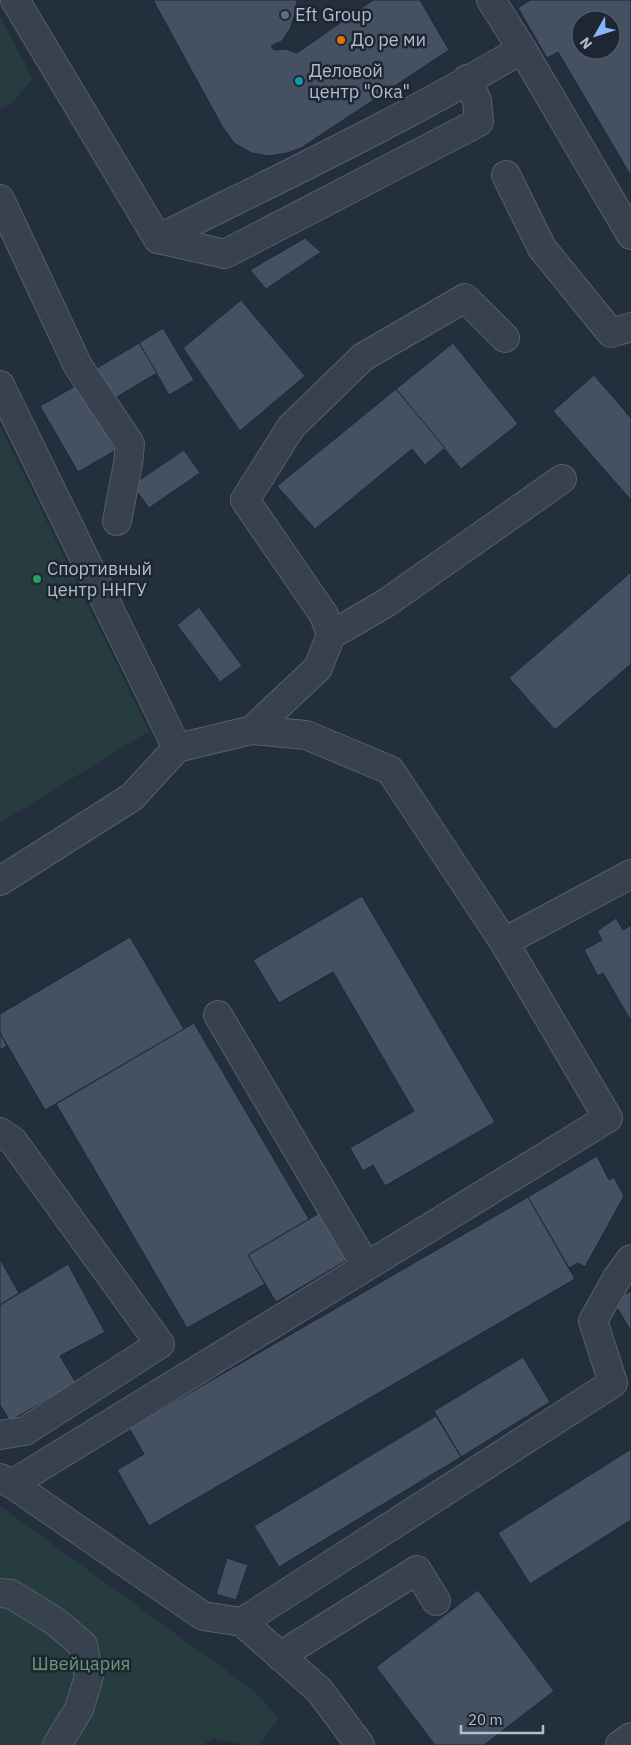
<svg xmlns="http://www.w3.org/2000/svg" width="631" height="1745" font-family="'IBM Plex Sans',sans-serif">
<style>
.green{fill:#263c3f}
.building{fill:#455162;stroke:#1f2835;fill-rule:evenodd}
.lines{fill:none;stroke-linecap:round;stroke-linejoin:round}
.minor-casing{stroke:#565f6c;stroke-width:30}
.minor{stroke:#38414e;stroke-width:28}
.service-dot{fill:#5c6f8a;stroke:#1d2633;stroke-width:2}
.food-dot{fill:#e8710a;stroke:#1d2633;stroke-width:2}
.culture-dot{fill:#0f9aa8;stroke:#1d2633;stroke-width:2}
.leisure-dot{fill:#2e9e5b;stroke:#1d2633;stroke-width:2}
.labels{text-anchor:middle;stroke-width:5;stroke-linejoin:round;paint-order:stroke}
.poi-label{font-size:18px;fill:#b4bcc9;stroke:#1d2633;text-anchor:start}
.park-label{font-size:18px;fill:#6b9a76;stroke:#1d2633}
</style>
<rect width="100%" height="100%" fill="#242f3e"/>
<!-- green -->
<g class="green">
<polygon points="0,17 33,79 11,103 0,109"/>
<polygon points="0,426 149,731 0,823"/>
<polygon points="0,1506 254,1691 279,1719 258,1745 244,1745 213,1738 203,1745 0,1745"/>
</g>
<!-- building -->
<g class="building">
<polygon points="153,0 297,0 295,14 290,29 282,41 271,46 274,50 286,49 297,53 373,0 420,0 449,50 301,148 287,153 269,156 252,153 234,143 222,126"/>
<path d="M530 0H631V176L558 52 547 58 518 8ZM581 20H611V50H581Z"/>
<polygon points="305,238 321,252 266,289 250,270"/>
<polygon points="241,300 305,376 240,431 183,348"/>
<polygon points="163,328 194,380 169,395 139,343"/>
<polygon points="139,343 157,373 110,401 92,371"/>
<polygon points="453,343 518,424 461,469 396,389"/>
<polygon points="594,375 631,418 631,500 553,411"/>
<polygon points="79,384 116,450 78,472 40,406"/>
<polygon points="396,389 445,448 425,465 412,449 315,529 277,486"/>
<polygon points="184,450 200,473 149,508 132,485"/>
<polygon points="631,572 631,664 555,730 509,678"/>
<polygon points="199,607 242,666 220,682 177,625"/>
<polygon points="362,896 495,1122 385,1186 373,1165 363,1171 350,1148 414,1111 333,972 279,1003 253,960"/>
<polygon points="616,918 623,930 631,925 631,1021 603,973 598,976 584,950 602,940 597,931"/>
<polygon points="130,937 184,1029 45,1110 0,1033 0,1014"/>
<polygon points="194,1023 309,1219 248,1255 265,1284 187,1328 56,1104"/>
<polygon points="0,1033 7,1046 0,1050"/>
<polygon points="597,1156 609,1180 614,1177 624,1196 585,1267 578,1263 569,1268 528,1197"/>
<polygon points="528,1197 575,1279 149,1526 117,1470 144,1454 129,1428"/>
<polygon points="321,1212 349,1259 276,1302 248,1255"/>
<polygon points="0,1259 19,1293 0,1305"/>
<polygon points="68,1264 105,1332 60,1356 76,1383 10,1421 0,1405 0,1305"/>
<polygon points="631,1291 631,1331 613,1301"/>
<polygon points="523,1357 550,1402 461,1457 434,1411"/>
<polygon points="436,1416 461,1457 279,1567 254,1526"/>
<polygon points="631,1449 631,1520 530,1584 498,1533"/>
<polygon points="227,1558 248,1565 236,1600 216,1594"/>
<polygon points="478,1590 554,1691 484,1745 435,1745 376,1667"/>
</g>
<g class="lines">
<defs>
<g id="minor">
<path d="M15 0 158 239C280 178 405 119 522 49"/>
<polyline points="491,0 522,49 631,235"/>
<polyline points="506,175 542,248 611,333 631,327"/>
<polyline points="0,199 78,366 130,444 128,464 117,521"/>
<polyline points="158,239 225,254 479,122 477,101 467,79"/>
<polyline points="0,385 177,748 252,730 306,735 390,770 504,942 608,1118 12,1484"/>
<polyline points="331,635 386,603 562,479"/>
<polyline points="252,730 318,668 331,635 324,615 245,500 291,427 363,357 465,298 505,338"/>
<polyline points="0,881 132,797 177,748"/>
<polyline points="504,942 631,874"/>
<polyline points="218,1015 366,1266"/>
<polyline points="0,1132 13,1141 160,1344 25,1431 0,1435"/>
<polyline points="0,1478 12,1484 203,1616 242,1622 613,1383 593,1321 617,1278 631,1259"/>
<polyline points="0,1593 11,1594 56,1622 83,1645 89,1676 79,1709 57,1745"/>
<polyline points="242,1622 319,1690 360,1745"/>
<polyline points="280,1656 417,1570 436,1601"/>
<polyline points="620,1745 631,1737"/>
</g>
</defs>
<!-- minor casing -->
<use href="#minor" class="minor-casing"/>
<!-- minor -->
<use href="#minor" class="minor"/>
</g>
<!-- markers -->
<circle class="service-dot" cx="285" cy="15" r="5"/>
<circle class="food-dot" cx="341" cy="40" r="5"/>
<circle class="culture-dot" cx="299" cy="81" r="5"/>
<circle class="leisure-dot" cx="37" cy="579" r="5"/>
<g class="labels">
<!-- poi labels -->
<g class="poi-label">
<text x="295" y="21">Eft Group</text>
<text x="351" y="46">До ре ми</text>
<text x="309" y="77">Деловой<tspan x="309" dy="21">центр "Ока"</tspan></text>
<text x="47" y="575">Спортивный<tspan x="47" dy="21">центр ННГУ</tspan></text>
</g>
<!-- park labels -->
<g class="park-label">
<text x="81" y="1670">Швейцария</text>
</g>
</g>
<!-- north arrow -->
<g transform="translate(596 35) rotate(231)"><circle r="24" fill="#1d2633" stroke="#59626f"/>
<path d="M0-4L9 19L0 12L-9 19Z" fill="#8ab4f8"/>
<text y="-8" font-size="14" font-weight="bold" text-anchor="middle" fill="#b4bcc9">N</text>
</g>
<!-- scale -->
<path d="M461 1725v8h82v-8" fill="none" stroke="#b4bcc9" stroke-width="2.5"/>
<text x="468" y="1725" font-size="15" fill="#b4bcc9" stroke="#1d2633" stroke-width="4" paint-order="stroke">20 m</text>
</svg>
